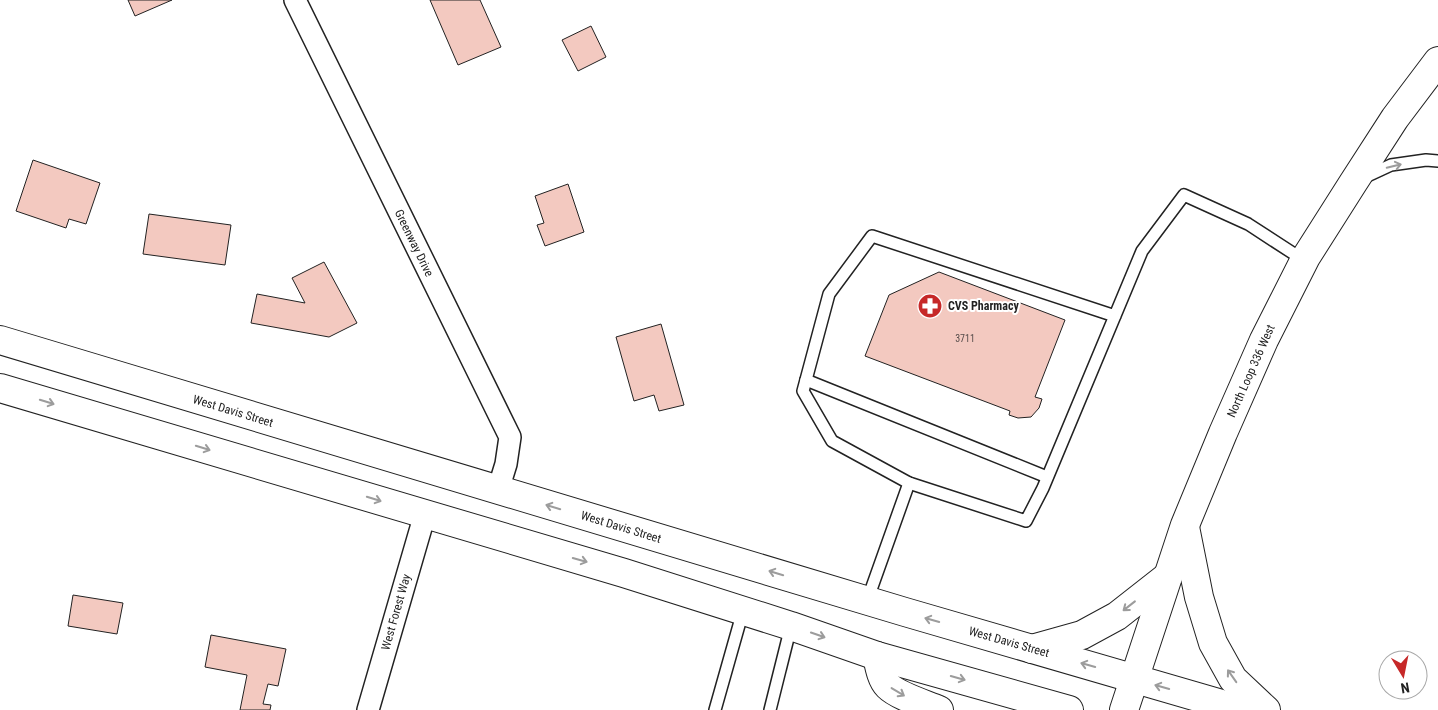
<svg xmlns="http://www.w3.org/2000/svg" width="1438" height="710" font-family="'Roboto Condensed',sans-serif">
<style>
.building{fill:#f3c9c0;stroke:#222}
.lines{fill:none;stroke-linecap:round;stroke-linejoin:round}
.service-casing{stroke:#222;stroke-width:14}
.minor-casing{stroke:#222;stroke-width:24}
.primary-casing{stroke:#222;stroke-width:30}
.service{stroke:#fff;stroke-width:11}
.minor{stroke:#fff;stroke-width:21}
.primary{stroke:#fff;stroke-width:28}
.oneway{stroke:#9c9c9c}
.labels{text-anchor:middle;stroke-width:4;stroke-linejoin:round;paint-order:stroke}
.number-label{font-size:10px;fill:#564c4a}
.street-label{font-size:12px;fill:#222;stroke:#fff}
.poi-label{font-size:12px;font-weight:bold;fill:#222;stroke:#fff;text-anchor:start}
</style>
<rect width="100%" height="100%" fill="#fff"/>
<!-- building -->
<g class="building">
<polygon points="128,0 172,0 135,16"/>
<polygon points="430,0 480,0 501,47 458,65"/>
<polygon points="591,26 606,57 578,71 562,40"/>
<polygon points="33,160 100,183 86,224 69,219 66,228 16,211"/>
<polygon points="568,184 584,232 545,246 537,225 544,223 535,196"/>
<polygon points="149,214 231,225 225,265 143,254"/>
<polygon points="324,262 357,323 329,337 251,323 257,294 305,303 292,278"/>
<polygon points="939,272 1065,320 1035,397 1042,399 1039,408 1031,417 1018,418 1009,415 1010,411 865,356 889,295"/>
<polygon points="661,324 684,405 659,411 654,395 634,401 616,337"/>
<polygon points="73,595 123,603 117,634 68,626"/>
<polygon points="211,635 286,649 278,686 268,684 263,704 271,705 270,710 240,710 247,675 205,667"/>
</g>
<g class="lines">
<defs>
<g id="service">
<polyline points="1363,178 1391,165 1426,160 1438,161"/>
<polyline points="1115,316 872,236 829,294 803,391 832,441 909,483 1026,521 1043,488 1142,251 1184,195 1248,224 1305,261"/>
<polyline points="806,380 1047,477"/>
<polyline points="867,601 909,483"/>
<polyline points="715,710 743,611"/>
<polyline points="770,710 791,626"/>
</g>
<g id="minor">
<polyline points="295,0 510,437 506,464 498,490"/>
<polyline points="368,710 425,514"/>
</g>
<g id="primary">
<polyline points="0,340 905,612 1242,710"/>
<polyline points="0,388 624,573 791,626 877,656 1069,710"/>
<polyline points="1185,527 1199,597 1213,643 1233,679 1266,710"/>
<polyline points="1032,649 1082,635 1117,616 1168,576"/>
<path d="M877 656C879 665 881 679 888 686 898 696 925 704 939 710"/>
<polyline points="1124,710 1185,525 1223,433 1264,340 1306,257 1353,183 1395,118 1438,61"/>
</g>
</defs>
<!-- service casing -->
<use href="#service" class="service-casing"/>
<!-- minor casing -->
<use href="#minor" class="minor-casing"/>
<!-- primary casing -->
<use href="#primary" class="primary-casing"/>
<!-- service -->
<use href="#service" class="service"/>
<!-- minor -->
<use href="#minor" class="minor"/>
<!-- primary -->
<use href="#primary" class="primary"/>
</g>
<!-- one-way arrows -->
<defs><path id="oneway-shaft" d="M-6 0H5M1.5-3L5.5 0L1.5 3" fill="none" stroke-width="1.6" stroke-linecap="round" stroke-linejoin="round" transform="scale(1.25)"/></defs>
<g class="oneway">
<use href="#oneway-shaft" transform="translate(1394 166) rotate(-14)"/>
<use href="#oneway-shaft" transform="translate(47 402) rotate(17)"/>
<use href="#oneway-shaft" transform="translate(203 448) rotate(17)"/>
<use href="#oneway-shaft" transform="translate(374 499) rotate(17)"/>
<use href="#oneway-shaft" transform="translate(553 507) rotate(-163)"/>
<use href="#oneway-shaft" transform="translate(580 560) rotate(16)"/>
<use href="#oneway-shaft" transform="translate(776 573) rotate(-163)"/>
<use href="#oneway-shaft" transform="translate(1129 606) rotate(142)"/>
<use href="#oneway-shaft" transform="translate(932 620) rotate(-164)"/>
<use href="#oneway-shaft" transform="translate(818 635) rotate(19)"/>
<use href="#oneway-shaft" transform="translate(1088 665) rotate(-164)"/>
<use href="#oneway-shaft" transform="translate(1232 676) rotate(-125)"/>
<use href="#oneway-shaft" transform="translate(958 678) rotate(16)"/>
<use href="#oneway-shaft" transform="translate(1162 687) rotate(-164)"/>
<use href="#oneway-shaft" transform="translate(898 692) rotate(31)"/>
</g>
<!-- icons -->
<defs>
<symbol id="pharmacy-disc" viewBox="-11 -11 22 22"><circle r="9.5" fill="#c62828" stroke="#fff"/><path d="M-2-6h4v4h4v4h-4v4h-4v-4h-4v-4h4Z" fill="#fff"/></symbol>
</defs>
<g fill-rule="evenodd">
<use href="#pharmacy-disc" x="916" y="292" width="28" height="28"/>
</g>
<g class="labels">
<!-- number labels -->
<g class="number-label">
<text x="965" y="342">3711</text>
</g>
<!-- street labels -->
<g class="street-label">
<text transform="translate(414 243) rotate(64)" y="4">Greenway Drive</text>
<text transform="translate(1251 371) rotate(-66)" y="4">North Loop 336 West</text>
<text transform="translate(233 411) rotate(17)" y="4">West Davis Street</text>
<text transform="translate(621 527) rotate(17)" y="4">West Davis Street</text>
<text transform="translate(396 612) rotate(-74)" y="4">West Forest Way</text>
<text transform="translate(1009 642) rotate(16)" y="4">West Davis Street</text>
</g>
<!-- poi labels -->
<g class="poi-label">
<text x="948" y="310">CVS Pharmacy</text>
</g>
</g>
<!-- north arrow -->
<g transform="translate(1403 675) rotate(170)"><circle r="24" fill="#ffffff" stroke="#a7a7a7"/>
<path d="M0-4L9 19L0 12L-9 19Z" fill="#c62828"/>
<text y="-8" font-size="14" font-weight="bold" text-anchor="middle" fill="#222222">N</text>
</g>
</svg>
